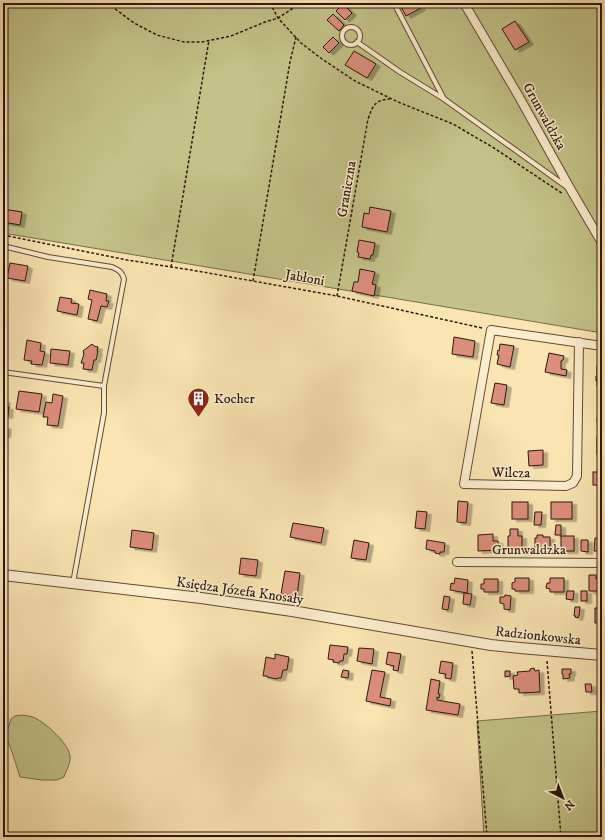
<svg xmlns="http://www.w3.org/2000/svg" width="605" height="840" font-family="'IM FELL DW Pica',serif">
<style>
.green{fill:#c3c288;stroke:#786c4a}
.building{fill:#dc8e7d;stroke:#2d160d;filter:url(#shadow)}
.lines{fill:none;stroke-linecap:round;stroke-linejoin:round}
.service-casing{stroke:#604a36;stroke-width:6}
.minor-casing{stroke:#604a36;stroke-width:10}
.tertiary-casing{stroke:#604a36;stroke-width:12}
.path{stroke:#2d160d;stroke-width:1.5;stroke-dasharray:3 2;stroke-linecap:butt}
.service{stroke:#fbedcd;stroke-width:4}
.minor{stroke:#fbedcd;stroke-width:8}
.tertiary{stroke:#fbedcd;stroke-width:10}
.labels{text-anchor:middle;stroke-width:3;stroke-linejoin:round;paint-order:stroke}
.street-label{font-size:14px;fill:#2d160d;stroke:#fbedcd}
.poi-label{font-size:14px;fill:#2d160d;stroke:#fbedcd;text-anchor:start}
</style>
<defs>
<filter id="shadow"><feDropShadow dx="4.5" dy="2.5" stdDeviation="0" flood-color="#0004"/></filter>
</defs>
<rect width="100%" height="100%" fill="#f9e4b2"/>
<filter id="stains"><feTurbulence type="fractalNoise" baseFrequency=".005" numOctaves="4"/><feColorMatrix values="0 0 0 0 .2 0 0 0 0 .09 0 0 0 0 .02 0 0 0 .5 -.17"/></filter>
<radialGradient id="worn" r=".72"><stop offset=".6" stop-color="#630" stop-opacity="0"/><stop offset="1" stop-color="#630" stop-opacity=".3"/></radialGradient>
<!-- green -->
<g class="green">
<polygon points="3,3 602,3 602,333 3,233"/>
<polygon points="602,711 602,837 484,837 477,721"/>
<path d="M23 715C27 716 31 716 35 718 46 723 69 744 70 756 71 763 66 771 64 777L57 780H42L20 777 12 752 7 739V732L11 719 15 716Z"/>
</g>
<!-- building -->
<g class="building">
<polygon points="399,3 418,3 421,8 406,16"/>
<polygon points="343,4 352,13 345,20 336,11"/>
<polygon points="333,14 344,25 339,31 327,20"/>
<polygon points="515,21 529,42 515,50 502,29"/>
<polygon points="333,37 339,43 329,53 323,47"/>
<polygon points="354,51 376,64 367,78 345,65"/>
<polygon points="370,207 391,211 387,232 362,227 364,213 369,214"/>
<polygon points="3,209 22,212 20,225 3,222"/>
<polygon points="359,240 375,243 373,255 371,255 370,259 358,257 359,253 357,252"/>
<polygon points="10,263 28,266 25,281 7,278"/>
<polygon points="360,269 375,272 372,284 376,285 374,296 352,291 354,282 358,282"/>
<polygon points="90,290 107,294 106,301 109,301 107,307 101,306 97,321 88,319 92,300 88,299"/>
<polygon points="60,297 72,299 71,303 79,304 77,315 57,311"/>
<polygon points="454,337 475,341 473,357 452,354"/>
<polygon points="27,340 41,343 40,351 45,352 42,365 31,364 32,361 24,360"/>
<polygon points="92,344 94,346 98,347 97,351 98,351 96,360 94,360 92,370 83,369 84,363 81,363 84,354 83,351"/>
<polygon points="500,344 514,346 510,367 497,364 499,355 497,355 498,350 499,351"/>
<polygon points="51,349 70,351 68,365 50,363"/>
<polygon points="549,353 564,356 563,360 561,361 561,369 567,370 566,376 545,372"/>
<polygon points="601,361 602,387 597,386 597,381 596,381 596,376 597,376 597,366 601,366"/>
<polygon points="495,383 507,385 504,405 491,403"/>
<polygon points="19,391 42,394 39,412 16,409"/>
<polygon points="53,394 63,396 58,426 47,425 48,417 43,417 46,402 52,403"/>
<polygon points="3,400 6,401 5,407 9,407 8,416 3,415 3,418"/>
<polygon points="602,409 602,430 598,429 597,420 598,412 599,411"/>
<polygon points="3,426 7,427 6,435 3,435"/>
<rect x="597" y="437" width="5" height="17"/>
<polygon points="543,450 543,465 529,466 528,451"/>
<rect x="593" y="472" width="9" height="13"/>
<polygon points="458,501 468,502 466,523 457,522"/>
<rect x="512" y="502" width="16" height="17"/>
<rect x="551" y="502" width="21" height="17"/>
<polygon points="417,511 427,512 425,529 415,528"/>
<polygon points="535,512 542,512 541,525 534,525"/>
<polygon points="293,523 324,528 321,543 290,537"/>
<polygon points="556,525 561,525 561,535 555,535"/>
<polygon points="510,529 518,529 518,536 522,536 522,548 513,548 513,550 508,550 508,536 510,536"/>
<polygon points="132,530 154,533 152,550 130,547"/>
<polygon points="493,534 493,541 498,541 499,550 478,551 478,535"/>
<polygon points="537,535 543,535 543,537 550,537 550,551 535,551 535,538 537,538"/>
<rect x="561" y="536" width="13" height="15"/>
<polygon points="595,538 602,538 602,551 594,551"/>
<polygon points="354,540 369,543 366,560 351,558"/>
<polygon points="427,540 445,543 444,552 440,552 440,554 435,553 435,551 426,549"/>
<polygon points="581,540 588,540 588,552 581,551"/>
<polygon points="241,558 258,560 256,576 239,574"/>
<polygon points="285,571 300,573 297,596 281,594"/>
<polygon points="589,575 596,575 596,579 602,579 602,591 589,591"/>
<polygon points="455,578 468,580 467,593 450,590 451,583 454,584"/>
<polygon points="515,578 529,578 529,591 515,591 515,589 512,589 512,583 515,582"/>
<polygon points="550,578 564,578 564,592 550,592 550,589 546,588 547,583 550,583"/>
<polygon points="484,579 498,579 498,592 484,592 484,589 481,589 481,584 484,584"/>
<polygon points="567,591 574,591 573,600 566,599"/>
<rect x="581" y="591" width="6" height="10"/>
<polygon points="464,593 472,594 470,605 463,604"/>
<polygon points="505,595 511,596 510,610 504,609 504,604 500,603 500,597 504,597"/>
<polygon points="444,596 450,597 448,610 442,609"/>
<polygon points="575,607 580,607 579,616 578,616 578,618 575,617 576,616 574,616"/>
<polygon points="595,608 602,608 602,625 601,625 601,623 595,623"/>
<polygon points="330,645 348,647 347,654 344,654 343,661 340,661 339,663 333,662 334,660 328,659"/>
<polygon points="359,648 374,649 372,664 357,661"/>
<polygon points="388,652 401,654 398,671 393,670 394,666 386,664"/>
<polygon points="275,654 289,657 287,670 283,670 281,678 277,678 277,679 267,677 267,676 263,676 266,657 275,659"/>
<polygon points="441,661 453,663 451,679 445,678 446,674 439,673"/>
<polygon points="534,668 535,671 539,670 540,692 519,693 519,689 514,689 513,676 518,675 517,672 530,671 530,669"/>
<polygon points="562,669 571,669 571,674 569,674 570,678 563,679 563,674 562,674"/>
<polygon points="343,670 349,671 348,678 341,677"/>
<polygon points="372,670 385,672 380,697 391,699 390,706 366,701"/>
<polygon points="505,671 510,671 510,676 505,677"/>
<polygon points="431,679 440,681 438,694 440,694 439,698 437,697 437,700 460,704 458,715 426,710"/>
<polygon points="585,684 591,684 592,692 586,692"/>
</g>
<g class="lines">
<defs>
<g id="service">
<polyline points="394,3 444,99 567,187"/>
<circle cx="351" cy="36" r="9"/>
<polyline points="357,42 400,72 444,99"/>
<polyline points="3,137 5,127"/>
<path d="M3 246 48 257 112 267C119 270 122 272 124 279L104 386 3 372"/>
<polyline points="73,583 104,413 104,386"/>
</g>
<g id="minor">
<polyline points="464,3 518,95 571,190 602,243"/>
<polyline points="579,342 577,476 573,483 566,486 464,484 491,330 602,346"/>
<polyline points="457,562 602,563"/>
</g>
<polyline id="tertiary" points="3,575 201,598 292,611 491,645 520,648 602,655"/>
</defs>
<!-- service casing -->
<use href="#service" class="service-casing"/>
<!-- minor casing -->
<use href="#minor" class="minor-casing"/>
<!-- tertiary casing -->
<use href="#tertiary" class="tertiary-casing"/>
<!-- path -->
<g class="path">
<polyline points="107,3 134,23 157,35 184,42 202,42 231,36 265,22 278,18 301,3"/>
<polyline points="270,3 278,18 301,43 322,59 355,81 398,102 453,124 494,148 563,194"/>
<polyline points="3,235 127,260 197,271 337,296 482,328"/>
<polyline points="171,267 209,40"/>
<polyline points="253,281 290,62 296,37"/>
<path d="M337 296 368 119C373 106 374 100 390 99"/>
<polyline points="472,651 487,837"/>
<polyline points="547,661 561,837"/>
</g>
<!-- service -->
<use href="#service" class="service"/>
<!-- minor -->
<use href="#minor" class="minor"/>
<!-- tertiary -->
<use href="#tertiary" class="tertiary"/>
</g>
<!-- icons -->
<defs>
<symbol id="building-pin" viewBox="-11 -11 22 30"><path d="M0 17L-7.5 6A9.5 9.5 0 1 1 7.5 6Z" fill="#8f2418" stroke="#fbedcd"/><path d="M-4-6H4V6H1V3H-1V6H-4ZM-2.5-4.3h1.7v1.8h-1.7ZM.8-4.3h1.7v1.8H.8ZM-2.5-1h1.7V.8h-1.7ZM.8-1h1.7V.8H.8Z" fill="#fff"/></symbol>
</defs>
<g fill-rule="evenodd">
<use href="#building-pin" x="186" y="386" width="25" height="34"/>
</g>
<g class="labels">
<!-- street labels -->
<g class="street-label">
<text transform="translate(545 116) rotate(61)" y="5">Grunwaldzka</text>
<text transform="translate(346 189) rotate(-80)" y="5">Graniczna</text>
<text transform="translate(305 277) rotate(10)" y="5">Jabłoni</text>
<text transform="translate(511 472) rotate(1)" y="5">Wilcza</text>
<text x="529" y="554">Grunwaldzka</text>
<text transform="translate(240 590) rotate(8)" y="5">Księdza Józefa Knosały</text>
<text transform="translate(538 635) rotate(6)" y="5">Radzionkowska</text>
</g>
<!-- poi labels -->
<g class="poi-label">
<text x="214" y="403">Kocher</text>
</g>
</g>
<!-- margin -->
<rect width="605" height="840" fill="none" stroke="#f9e4b2" stroke-width="16"/>
<rect x="4" y="4" width="597" height="832" fill="none" stroke="#2d160d" stroke-width="2"/>
<rect x="8" y="8" width="589" height="824" fill="none" stroke="#2d160d"/>
<!-- north arrow -->
<g transform="translate(563 798) rotate(138)" stroke="#fbedcd" stroke-width="3" paint-order="stroke">
<path d="M0-3L7 15L0 10L-7 15Z" fill="#2d160d"/>
<text y="-6" font-size="11" font-weight="bold" text-anchor="middle" fill="#2d160d">N</text>
</g>
<rect width="100%" height="100%" filter="url(#stains)"/>
<rect width="100%" height="100%" fill="url(#worn)"/>
</svg>
